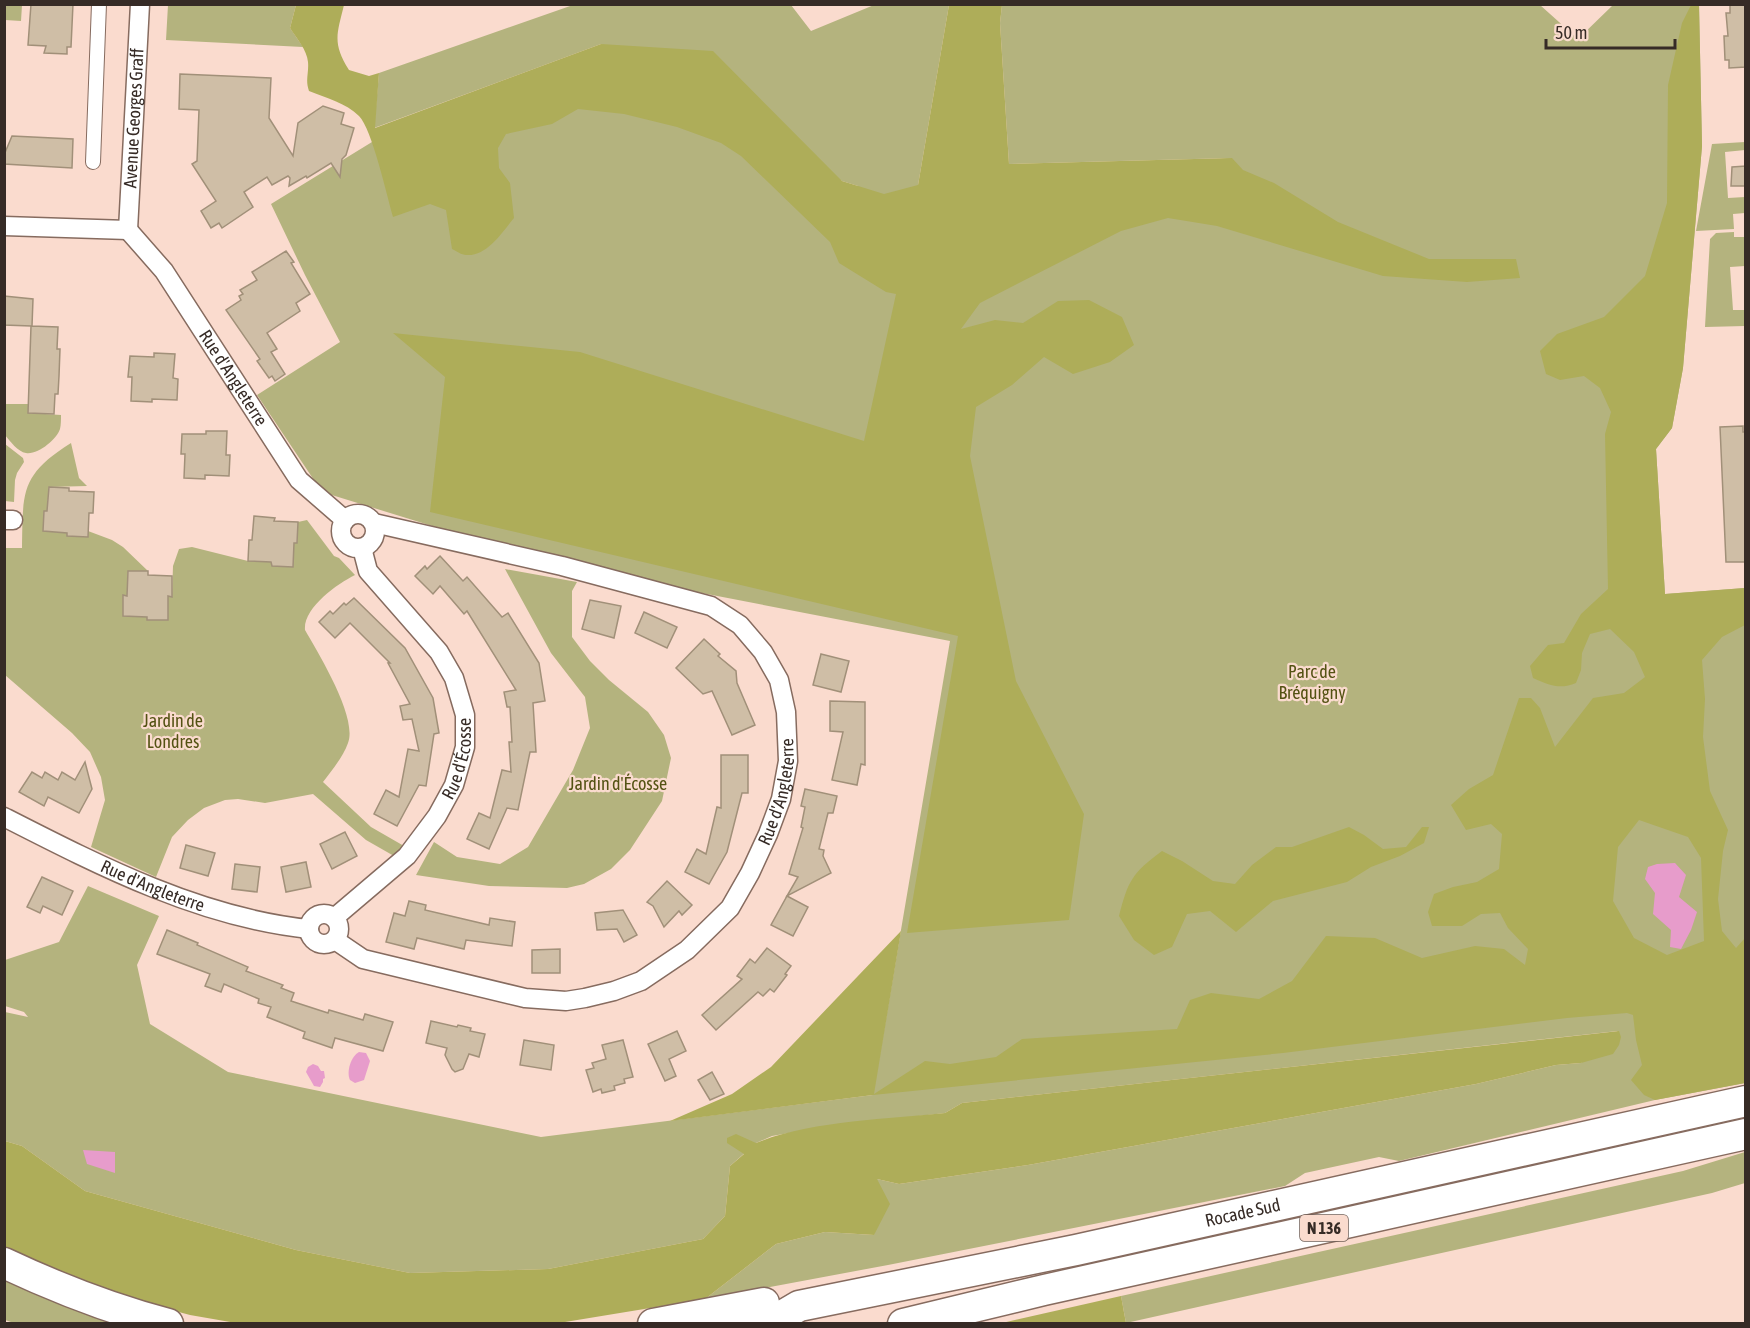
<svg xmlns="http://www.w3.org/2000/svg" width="1750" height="1328" font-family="'Asap Condensed',sans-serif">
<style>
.green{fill:#b4b37e}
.forest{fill:#aead59;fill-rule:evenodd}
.water{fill:#e79ccb}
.building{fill:#cfbea6;stroke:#a19079;stroke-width:1.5}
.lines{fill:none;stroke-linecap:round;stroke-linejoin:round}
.pedestrian-casing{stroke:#866b5f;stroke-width:16}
.minor-casing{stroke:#866b5f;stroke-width:21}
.trunk-casing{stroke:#866b5f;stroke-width:33}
.pedestrian{stroke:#fff;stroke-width:14}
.minor{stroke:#fff;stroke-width:18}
.trunk{stroke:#fff;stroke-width:30}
.labels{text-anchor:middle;stroke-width:4.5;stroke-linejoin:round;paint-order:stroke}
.shield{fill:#fadbce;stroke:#716058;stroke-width:1.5}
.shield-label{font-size:16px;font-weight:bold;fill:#362b26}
.street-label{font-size:18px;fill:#362b26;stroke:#fadbce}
.park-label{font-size:18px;fill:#545213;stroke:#fadbce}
</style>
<rect width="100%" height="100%" fill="#fadbce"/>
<!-- green -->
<g class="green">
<polygon points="4,5 22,5 21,21 5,20"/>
<polygon points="168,5 296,5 290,28 303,47 166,40"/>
<polygon points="573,5 791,5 811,31 874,5 949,5 918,185 1232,158 1009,164 1000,23 1002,5 1540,5 1578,39 1613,5 1699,5 1702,146 1683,368 1672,428 1656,449 1665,594 1745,588 1745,1083 1655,1100 1399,1161 1379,1157 1305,1173 1285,1186 888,1265 705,1299 776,1244 825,1232 874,1235 877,1179 899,1184 1028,1165 1476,1084 1556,1065 1581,1063 1618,1031 962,1103 945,1113 823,1127 772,1136 756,1143 730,1166 725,1216 703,1239 548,1269 410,1273 296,1250 85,1191 22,1146 5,1141 5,1012 28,1017 24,1012 5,1006 5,960 59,942 88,886 159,916 137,965 150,1024 228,1072 541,1137 873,1095 950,641 562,566 322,492 257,395 340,342 305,275 271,204 372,142 609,50 840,187 858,186 842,181 601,44 374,128 379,73"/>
<polygon points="1745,142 1745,150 1725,152 1728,198 1745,197 1745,213 1733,214 1734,229 1696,231 1712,144"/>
<polygon points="1734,232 1734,237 1745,237 1745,266 1730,267 1733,310 1745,310 1745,326 1705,327 1710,239 1716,233"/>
<path d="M4 404H29V413L61 415C61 419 61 425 60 429 57 439 38 455 26 453 18 452 10 441 5 435Z"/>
<path d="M71 443 79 478 87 486 49 487 47 511H44L43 531 67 533V536L88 537V531L112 540 123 547 148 571H128L127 596H123V616L147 617V620H168V596H172L173 566 179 549 192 547 248 561 271 562 294 543 297 542 298 522 307 520 334 556 339 558 355 575C337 584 303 608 305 630 318 653 358 717 348 743 343 757 332 770 323 782L371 827 404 846 394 856 366 840 313 794 265 803 238 799 225 800 204 808 188 820 172 837 156 877 91 847 105 800 101 777 90 752 72 733 5 675V548H22C23 492 20 475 71 443Z"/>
<polygon points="5,444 23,458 24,462 17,473 15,480 14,502 5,501"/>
<polygon points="505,569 577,582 572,591 572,637 590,661 609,680 648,712 664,735 671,758 662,801 630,850 611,869 584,884 567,888 489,886 416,875 434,842 457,857 500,864 528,847 573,770 590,728 585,697 551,653"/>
<polygon points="1745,1152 1745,1183 1712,1193 1126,1323 1121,1296 1683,1171"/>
<polygon points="5,1273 142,1323 17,1324 5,1320"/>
</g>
<!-- forest -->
<g class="forest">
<path d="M296 5H344C337 34 332 43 349 70L369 76 379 73 375 128 601 44 713 51 842 181 884 194 918 185 949 5H1002L1000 23 1009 164 1232 158 1243 170 1274 183 1338 222 1429 259H1516L1520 278 1467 282 1383 276 1217 226 1168 218 1121 231 980 303 961 329 995 320 1023 323 1058 301 1089 300 1122 317 1134 345 1110 362 1073 374 1044 357 1012 385 976 407 970 456 1016 681 1084 814 1069 920 907 933 958 636 430 512 445 377 393 333 580 352 864 441 896 294 886 292 839 263 830 242 741 156 721 143 677 127 624 114 578 109 552 124 506 134 498 148 499 168 510 183 514 218C503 231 487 257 466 255 462 255 456 251 452 249L446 210 430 204 393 217C387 196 372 129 359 116 346 103 326 98 309 91 305 80 309 73 308 62 307 50 297 39 290 28Z"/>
<path d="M1691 5H1699L1702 146 1683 368 1672 428 1656 449 1665 594 1745 588V625L1722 637 1702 660 1705 699 1703 737 1710 791 1728 830 1723 851 1718 899 1722 931 1736 948 1745 938V1083L1655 1100 1644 1095 1631 1080 1642 1065 1636 1040 1633 1015 1627 1013 1567 1018 1283 1053 873 1095 670 1121 732 1094 771 1067 901 931 874 1094 925 1061 950 1064 996 1057 1022 1039 1177 1029 1190 1000 1211 993 1259 999 1292 981 1326 936 1375 938 1422 958 1475 946 1504 949 1525 965 1528 949 1508 928 1500 913 1481 914 1462 926H1432L1428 912 1434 894 1453 887 1477 882 1499 869 1502 834 1491 824 1466 830 1451 805 1469 789 1493 775 1519 698H1531L1540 708 1555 747 1593 698 1624 693 1645 677 1634 652 1610 629 1590 634 1582 653 1581 670 1576 683C1560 690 1549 685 1533 678L1530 666 1548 645 1564 643 1581 614 1608 589 1605 434 1611 412 1600 388 1584 376 1560 380 1546 374 1540 351 1557 334 1604 317 1645 276 1667 203 1668 85 1682 23ZM1639 820 1688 837 1701 858 1704 941 1667 955 1634 938 1613 901 1618 847Z"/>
<path d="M1349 827 1364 835 1383 849 1406 847 1422 827H1429L1424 843 1400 856 1371 867 1347 882 1273 901 1236 932 1210 911 1187 914 1172 947 1154 955 1134 940 1119 916C1128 881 1132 873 1162 851L1182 861 1213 881 1235 884 1252 865 1276 847H1292Z"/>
<path d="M1619 1031 1621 1037 1619 1045 1613 1054 1581 1063 1556 1065 1476 1084 1028 1165 899 1184 877 1179 890 1204 874 1235 825 1232 776 1244 705 1299 559 1323H236L190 1315 112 1294 5 1250V1141L22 1146 85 1191 296 1250 410 1273 548 1269 703 1239 725 1216 730 1166 744 1154 727 1143V1138L736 1134 756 1143C809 1121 888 1119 945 1113L962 1103Z"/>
<polygon points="1121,1296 1126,1323 1002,1323"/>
</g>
<!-- water -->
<g class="water">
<polygon points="1675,863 1686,875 1679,897 1697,912 1691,930 1681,949 1670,947 1671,930 1653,914 1655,893 1645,879 1648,867 1657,864"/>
<path d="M359 1052 366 1053 370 1061 364 1080 355 1083 350 1080C346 1072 351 1056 359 1052Z"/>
<polygon points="313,1064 318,1066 321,1071 324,1071 325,1078 323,1079 323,1082 320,1087 314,1086 306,1072 308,1067"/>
<polygon points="83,1150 115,1152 115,1173 87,1164"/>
</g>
<!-- building -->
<g class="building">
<polygon points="31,4 73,4 71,47 67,47 67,54 44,53 46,46 28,45"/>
<polygon points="1730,4 1746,4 1746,67 1729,68 1729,60 1725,60 1724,36 1728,36 1726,13 1730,13"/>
<polygon points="180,74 271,78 269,118 293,156 298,123 323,106 344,113 341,124 354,128 346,155 342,159 340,177 331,163 307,178 306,176 289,186 290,178 288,176 272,185 267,177 244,192 253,207 222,228 219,223 211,228 201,211 216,201 192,164 197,161 199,110 179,109"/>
<polygon points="12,136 73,139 72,168 4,164 4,155"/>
<polygon points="1746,166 1746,186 1731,186 1732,167"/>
<polygon points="286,251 294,262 291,263 310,294 296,303 300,311 267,333 277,349 271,352 285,374 275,381 272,376 269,378 257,361 260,359 226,310 241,300 239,296 243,294 240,290 257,280 252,272"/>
<polygon points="4,296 33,299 32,326 58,327 57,349 60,349 59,376 58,394 55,394 54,414 28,413 31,326 4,325"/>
<polygon points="154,353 175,354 173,378 178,379 177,400 152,399 152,402 131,401 132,377 128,377 130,356 154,357"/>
<polygon points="1743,426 1743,432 1746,432 1746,562 1726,562 1720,427"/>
<polygon points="206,431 227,431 226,455 230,455 229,476 205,475 205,479 184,478 185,454 181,454 182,434 206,434"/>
<polygon points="49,487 69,488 69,491 94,492 93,513 89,513 88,537 67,536 67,533 43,531 44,511 47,511"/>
<polygon points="254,516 275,518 274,521 298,522 297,543 294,543 293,567 272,566 271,562 248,561 249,540 252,540"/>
<polygon points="440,556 463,581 467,577 502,617 508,613 539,663 545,701 533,703 536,752 530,752 518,810 507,808 489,849 467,839 479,813 490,818 502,770 511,772 509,742 512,742 510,707 507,707 504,692 516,690 467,611 464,614 440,586 433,594 415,576 425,566 427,569"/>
<polygon points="128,571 148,571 148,575 172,576 172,597 168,596 168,620 147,620 147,617 123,616 123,595 127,596"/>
<polygon points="354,598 405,648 433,698 439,733 434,734 426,786 419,785 397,826 374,814 386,790 399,797 408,749 419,751 412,719 403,720 400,706 410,704 388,663 390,663 350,623 335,638 319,622 330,611 333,614 344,603 346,605"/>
<polygon points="590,600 621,606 614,638 582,629"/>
<polygon points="644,612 677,627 667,648 635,633"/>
<polygon points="704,639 720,654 718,656 736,671 737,683 755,725 732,735 712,691 703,694 676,668"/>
<polygon points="821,654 849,661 841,692 813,685"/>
<polygon points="830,701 865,702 865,765 861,764 857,785 832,780 843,732 830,731"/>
<polygon points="721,755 748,755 748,793 742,793 727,852 709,884 685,872 697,849 706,854 717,807 721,808"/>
<polygon points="85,762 92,789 79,813 48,797 44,806 19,792 32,772 42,778 45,772 58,780 62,772 75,780"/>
<polygon points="805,789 837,796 833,813 828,813 819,849 824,850 823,856 831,873 787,896 798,877 789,874 803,828 801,827 805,807 801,806"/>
<polygon points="345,832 357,856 332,869 320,844"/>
<polygon points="186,845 215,853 208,876 180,868"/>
<polygon points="306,862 311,887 286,892 281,867"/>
<polygon points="235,864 260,867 257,892 232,889"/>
<polygon points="42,877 73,891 62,915 43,906 40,913 27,907"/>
<polygon points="667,881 692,905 682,915 679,911 664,927 653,906 647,902"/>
<polygon points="787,896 808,907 793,936 771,925"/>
<polygon points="409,901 426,905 425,910 489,925 490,918 515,922 512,946 466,940 464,949 417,938 414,949 386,942 394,913 405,916"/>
<polygon points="623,910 637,935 624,942 617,929 597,930 595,913"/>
<polygon points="167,930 198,943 197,945 248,967 246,971 283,985 281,988 294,993 291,1001 328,1013 329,1010 363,1020 365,1014 393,1022 383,1051 335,1038 332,1048 303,1038 305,1032 267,1017 271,1007 258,1003 259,999 224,984 221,992 205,986 210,974 157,954"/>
<polygon points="767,948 791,966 785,974 787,975 774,992 770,989 763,996 758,992 716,1030 702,1015 742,979 737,976 750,959 755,963"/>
<polygon points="560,949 560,973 532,973 532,950"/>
<polygon points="431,1021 457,1027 458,1025 471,1028 470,1031 485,1034 479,1057 469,1054 463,1069 455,1072 452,1069 445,1055 447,1048 426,1043"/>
<polygon points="677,1031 686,1051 669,1059 676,1076 665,1081 648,1044"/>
<polygon points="524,1040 554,1045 551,1070 520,1065"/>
<polygon points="623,1040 633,1077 624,1079 625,1083 614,1086 615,1090 602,1093 601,1089 593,1092 586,1070 594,1068 592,1063 606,1059 602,1045"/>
<polygon points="712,1072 724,1094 710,1100 698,1080"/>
</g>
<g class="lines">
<defs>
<polyline id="pedestrian" points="93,162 99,4"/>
<g id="minor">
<polyline points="4,226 128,230"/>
<path id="s1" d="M128 230 164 271 299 480 345 520"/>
<path id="s2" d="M128 230 140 4"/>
<circle cx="358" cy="531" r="17"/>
<polyline points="4,520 13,520"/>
<path id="s3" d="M4 817C100 866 201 918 309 929"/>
<circle cx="324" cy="929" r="15"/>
<path id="s4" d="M334 918 407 856 437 816 454 785 465 747V715L454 678 439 652 368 571 362 548"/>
<path id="s5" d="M335 940 363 959 525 998 566 1001 585 998 614 991 641 981 687 950 730 908 750 873 768 834 781 799 788 761 786 712 779 680 763 652 740 625 711 606 562 566 374 523"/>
</g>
<g id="trunk">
<path d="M4 1263C57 1288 111 1309 168 1324"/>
<polyline points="653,1324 764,1303"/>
<path id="s6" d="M742 1324 782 1316 799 1306 1076 1250 1746 1101"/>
<polyline points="903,1324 1044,1290 1746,1134"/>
</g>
</defs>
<!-- pedestrian casing -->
<use href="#pedestrian" class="pedestrian-casing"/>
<!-- minor casing -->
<use href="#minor" class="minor-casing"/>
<!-- trunk casing -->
<use href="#trunk" class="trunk-casing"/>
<!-- pedestrian -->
<use href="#pedestrian" class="pedestrian"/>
<!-- minor -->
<use href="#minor" class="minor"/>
<!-- trunk -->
<use href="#trunk" class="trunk"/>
</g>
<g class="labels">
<!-- shield labels -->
<rect class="shield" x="1300" y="1215" width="48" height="26" rx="4.5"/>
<g class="shield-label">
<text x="1324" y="1234">N 136</text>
</g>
<!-- street labels -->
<g class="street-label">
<text dy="6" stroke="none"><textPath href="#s2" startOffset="112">Avenue Georges Graff</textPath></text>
<text dy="6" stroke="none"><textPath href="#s1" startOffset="182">Rue d'Angleterre</textPath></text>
<text dy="6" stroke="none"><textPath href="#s4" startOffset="208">Rue d'Écosse</textPath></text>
<text dy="6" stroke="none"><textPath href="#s5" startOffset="562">Rue d'Angleterre</textPath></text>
<text dy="6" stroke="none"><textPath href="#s3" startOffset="164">Rue d'Angleterre</textPath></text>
<text dy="6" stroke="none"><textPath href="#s6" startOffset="514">Rocade Sud</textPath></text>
</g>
<!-- park labels -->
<g class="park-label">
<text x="1312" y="678">Parc de<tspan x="1312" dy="21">Bréquigny</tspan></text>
<text x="173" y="727">Jardin de<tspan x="173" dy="21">Londres</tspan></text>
<text x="618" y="790">Jardin d'Écosse</text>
</g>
</g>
<!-- border -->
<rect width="1750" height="1328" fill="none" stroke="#362b26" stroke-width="12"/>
<!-- scale -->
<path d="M1546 39v9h129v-9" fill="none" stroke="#362b26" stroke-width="3"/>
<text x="1555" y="39" font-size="18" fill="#362b26" stroke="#fadbce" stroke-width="4.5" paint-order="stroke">50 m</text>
</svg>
